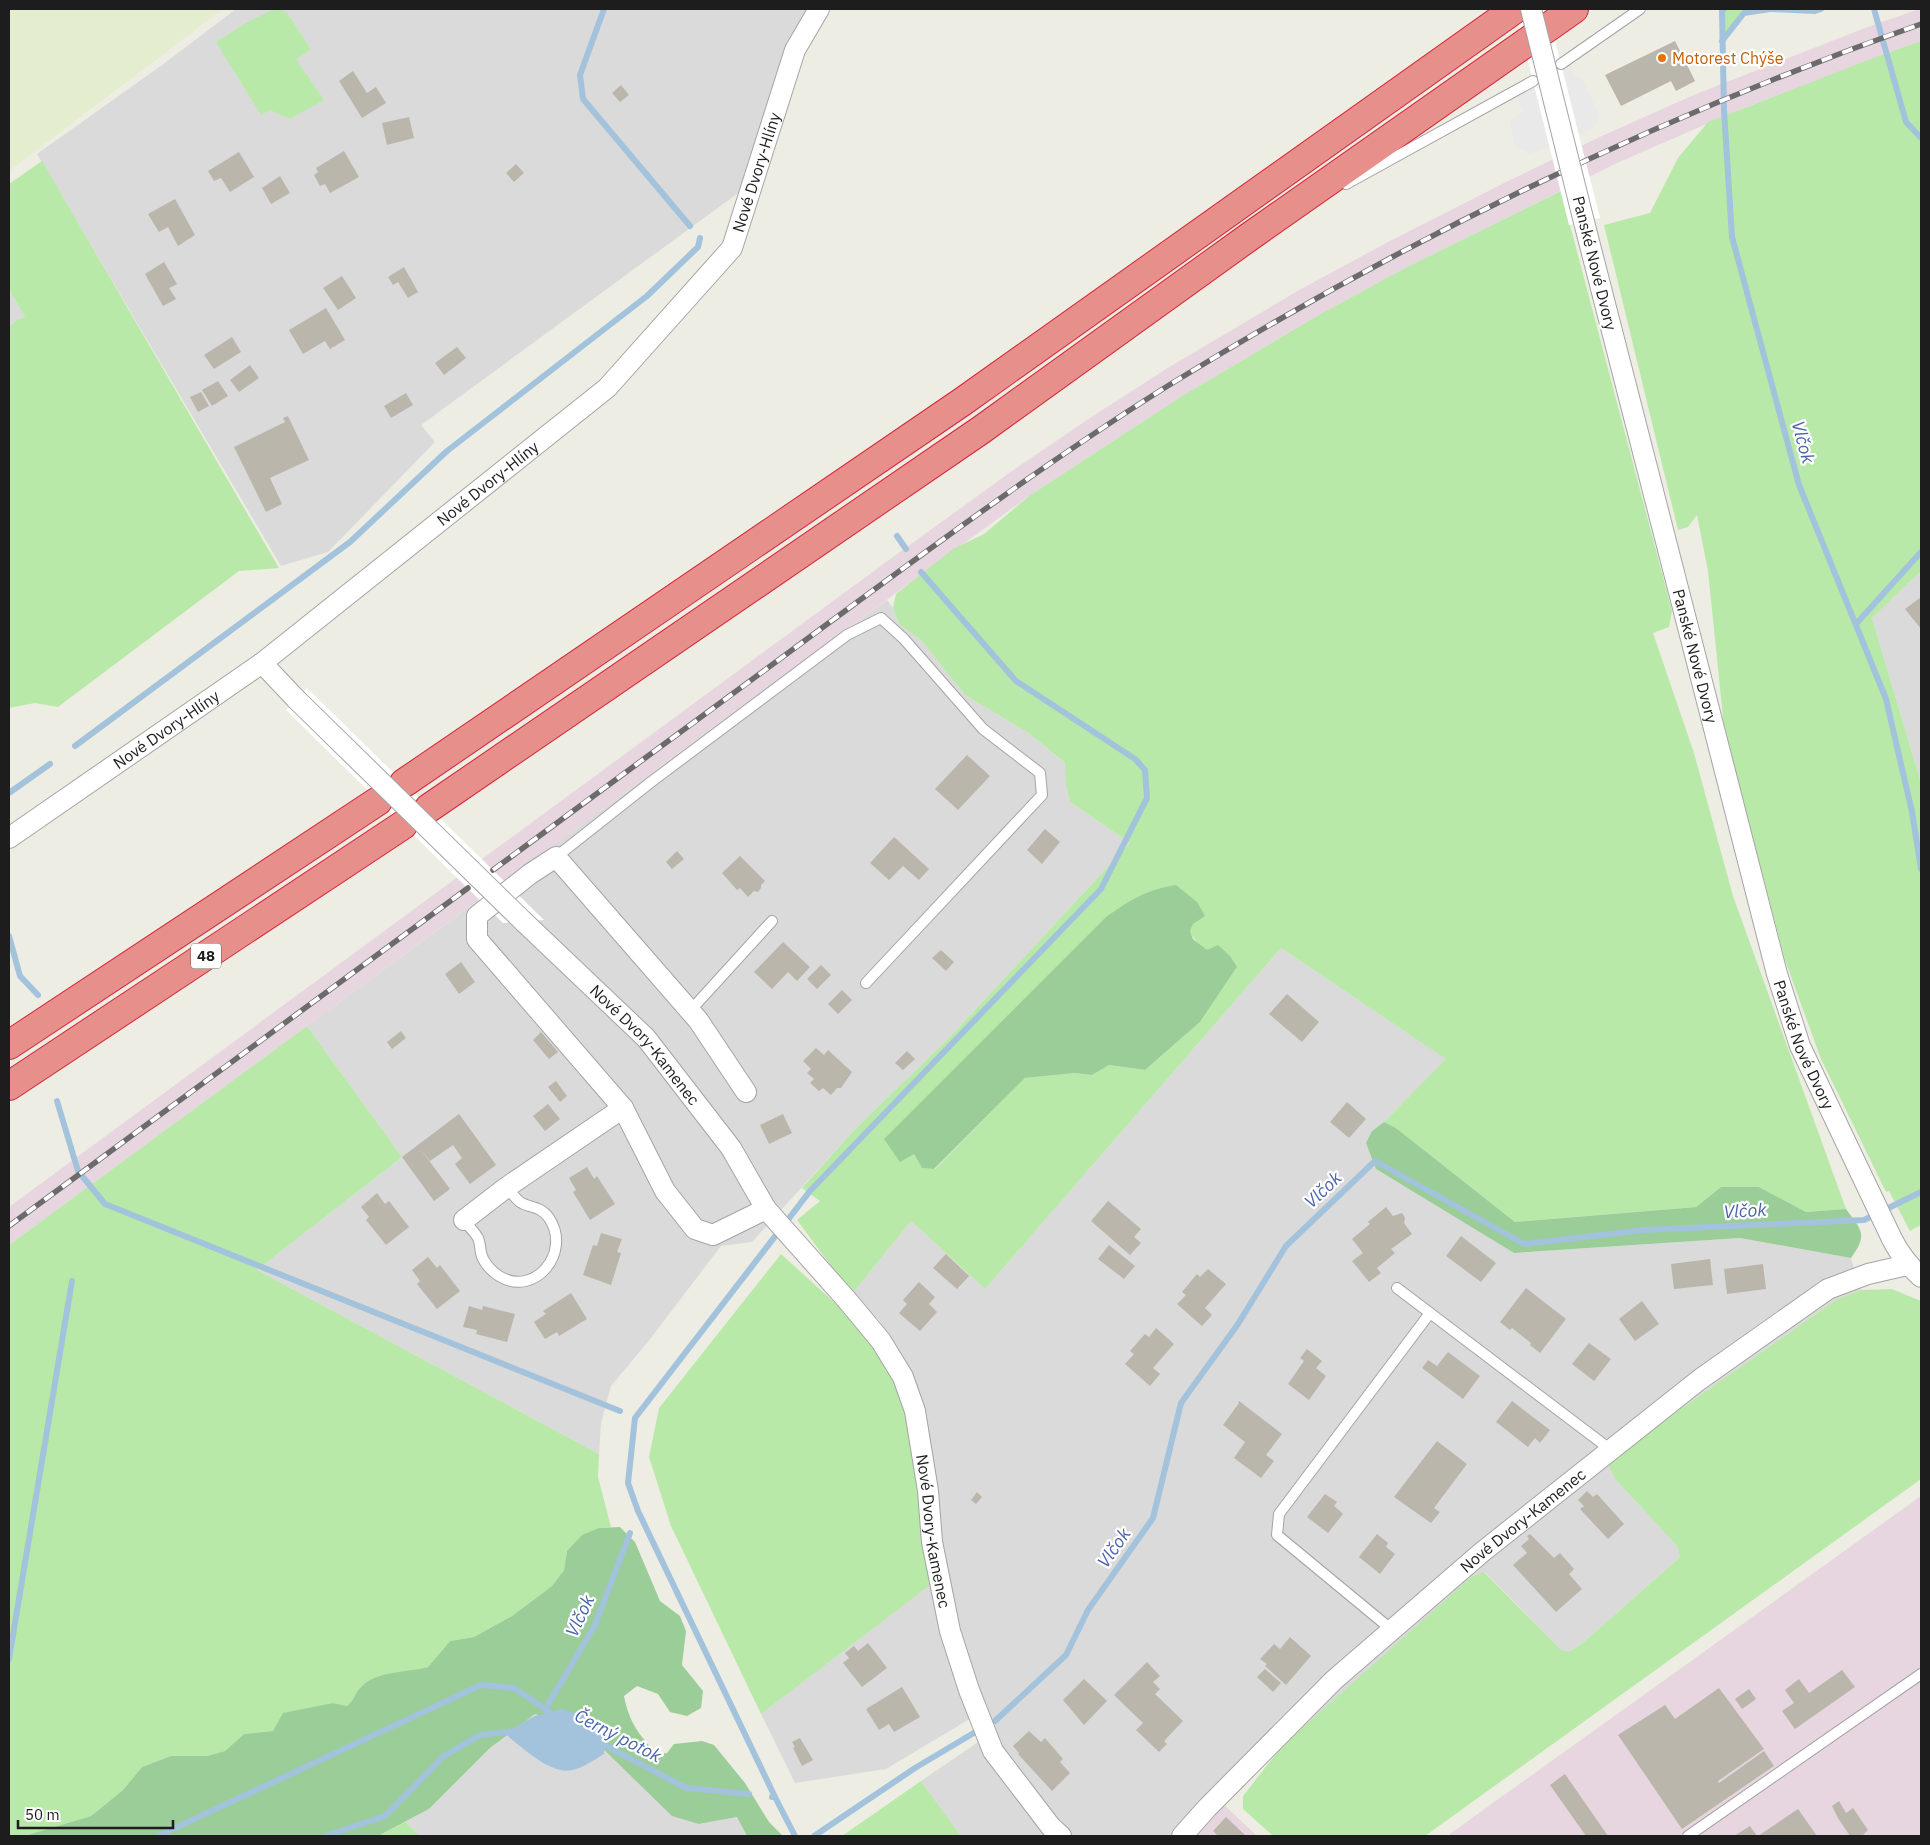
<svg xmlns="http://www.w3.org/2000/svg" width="1930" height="1845" font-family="'IBM Plex Sans',sans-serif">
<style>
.residential{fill:#dbdada}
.industrial{fill:#e7d5e0}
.farmland{fill:#e4edce}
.grass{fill:#b9e9a9;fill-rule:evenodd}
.forest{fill:#9bcd98}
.parking{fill:#e9e9e9}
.water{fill:#a3c2dc}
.pier{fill:#fff}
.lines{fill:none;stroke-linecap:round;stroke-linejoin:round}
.stream{stroke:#a3c2dc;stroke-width:6}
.building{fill:#bbb6ac}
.service-casing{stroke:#a4a4a4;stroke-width:12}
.minor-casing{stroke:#a4a4a4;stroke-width:22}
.motorway-casing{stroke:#d72538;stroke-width:30}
.service{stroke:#fff;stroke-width:10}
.minor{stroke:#fff;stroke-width:20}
.motorway{stroke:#e68f8b;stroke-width:28}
.rail-casing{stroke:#6b6b6b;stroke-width:5.5}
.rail{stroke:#fff;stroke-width:4;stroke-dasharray:11;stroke-linecap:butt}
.minor-bridge-casing{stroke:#a4a4a4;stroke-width:22;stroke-linecap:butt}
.minor-bridge{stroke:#fff;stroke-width:20}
.food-dot{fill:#e8710a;stroke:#fff;stroke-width:2}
.labels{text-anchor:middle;stroke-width:4.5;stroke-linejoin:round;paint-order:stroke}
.shield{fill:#fff;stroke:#616161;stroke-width:1}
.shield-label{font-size:15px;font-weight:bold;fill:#1d1d1d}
.food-label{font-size:16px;fill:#c56008;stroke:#fff;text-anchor:start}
.street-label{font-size:16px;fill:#1d1d1d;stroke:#fff}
.water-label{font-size:18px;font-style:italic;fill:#4a64ac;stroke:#fff}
</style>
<rect width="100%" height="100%" fill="#eeede3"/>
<!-- residential -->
<g class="residential">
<polygon points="236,9 811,9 745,188 421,425 435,442 328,552 281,566 37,154 162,65"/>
<polygon points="9,289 25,317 17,320 9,326"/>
<polygon points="1921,571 1921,783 1872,618"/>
<polygon points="887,600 893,608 899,624 921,640 965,695 1030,734 1066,764 1066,786 1070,802 1130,843 947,1040 856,1128 752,1242 721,1246 647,1343 611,1386 601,1423 599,1454 257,1270 402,1157 307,1026"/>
<polygon points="1281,948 1447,1059 1384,1122 1372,1131 1376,1169 1514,1253 1740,1238 1851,1258 1861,1290 1837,1299 1621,1451 1616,1480 1677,1546 1680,1557 1584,1642 1570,1651 1561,1650 1485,1572 1282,1746 1190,1836 961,1836 921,1781 981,1740 973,1717 886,1769 795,1783 761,1714 947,1571 923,1414 912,1373 879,1320 852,1294 911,1221 985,1289"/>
<polygon points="535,1714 594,1740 699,1824 738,1817 747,1836 420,1836 405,1822 429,1809 490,1748"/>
</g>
<!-- industrial -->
<g class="industrial">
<polygon points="1919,9 1921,9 1921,41 1741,109 1617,163 1405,268 1317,316 1182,396 1029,496 911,582 9,1245 9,1207 893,557 1012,471 1090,418 1166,369 1301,289 1390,241 1508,181 1604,135 1696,94 1865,28"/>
<polygon points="1921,1496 1921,1836 1447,1836"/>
<polygon points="1222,1803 1257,1836 1190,1836"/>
</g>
<!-- farmland -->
<polygon class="farmland" points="9,9 223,9 9,171"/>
<!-- grass -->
<g class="grass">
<polygon points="1724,9 1770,9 1744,13 1722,41 1722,11"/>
<polygon points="272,10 282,10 287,13 309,46 310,50 296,59 324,100 290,119 270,110 261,115 216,42 246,23"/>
<polygon points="1921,41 1921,571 1872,618 1921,783 1921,1225 1910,1231 1889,1191 1886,1192 1821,1059 1785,960 1724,727 1708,571 1697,515 1688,527 1678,530 1604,225 1650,213 1678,158 1708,122 1876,57"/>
<polygon points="42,161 279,568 239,571 58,707 35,703 9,708 9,326 17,320 25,317 9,289 9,184"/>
<path d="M1561 191 1672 611 1669 627 1653 633 1694 753 1733 896 1846 1209 1806 1212 1759 1187H1721L1696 1207 1515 1222 1396 1128 1384 1122 1446 1059 1281 948 985 1289 911 1221 852 1294 797 1220 820 1201 802 1188 856 1128 947 1040 1130 843 1070 802 1066 786 1065 763 1030 734 965 695 921 640 899 624 893 608 896 594 953 549 984 534 1029 496 1182 396 1317 316 1405 268ZM1197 902 1193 924 1190 931C1197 949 1221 958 1237 967L1200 1022 1145 1070 1109 1065 1092 1075 1075 1073 1025 1078 935 1169 922 1168 914 1154Z"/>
<polygon points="307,1026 402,1157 257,1270 599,1454 598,1477 611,1527 599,1528 567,1551 564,1570 552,1586 512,1616 474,1637 450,1641 428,1667 361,1687 352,1702 347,1706 333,1703 273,1731 244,1734 225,1751 207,1756 171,1756 142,1767 123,1790 91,1816 24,1836 9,1836 9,1245"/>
<polygon points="781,1254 845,1312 892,1369 909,1415 934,1582 761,1714 671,1526 649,1457 659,1408"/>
<polygon points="1892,1289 1921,1301 1921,1479 1425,1836 1273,1836 1243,1809 1243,1796 1282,1746 1471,1577 1484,1572 1561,1650 1570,1651 1584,1642 1680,1557 1677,1546 1616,1480 1608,1464 1621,1451 1837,1299 1861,1290"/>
<polygon points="921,1781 961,1836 842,1836"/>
<polygon points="405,1822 420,1836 378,1836"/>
</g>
<!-- forest -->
<g class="forest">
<path d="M1176 885 1197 902 1205 916 1193 924 1190 931 1193 939 1207 950 1218 945 1230 956 1237 967 1200 1022 1145 1070 1109 1065 1092 1075 1075 1073 1025 1078 934 1169 922 1168 914 1154 900 1162 884 1139 1106 917C1130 900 1146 890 1176 885Z"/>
<path d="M1384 1122 1396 1128 1515 1222 1696 1207 1721 1187H1759L1806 1212 1846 1209C1862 1231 1868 1234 1851 1258L1740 1238 1514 1253 1376 1169 1366 1143 1372 1131Z"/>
<path d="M620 1527 635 1542 660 1601 680 1616 686 1631 682 1665 703 1691 701 1708 687 1716 670 1712 658 1694 637 1686 624 1696C629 1722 639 1735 657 1754L667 1753 674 1744 702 1741 714 1745 745 1783 769 1822 783 1836H747L737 1817 699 1824 672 1816 594 1740 535 1714 490 1748 429 1809 378 1836H24L91 1816 123 1790 142 1767 171 1756H207L225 1751 244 1734 273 1731 283 1713 333 1703 347 1706C354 1701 355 1693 361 1687 378 1670 407 1673 428 1667L450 1641 474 1637 512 1616 552 1586 564 1570 567 1551 582 1535 599 1528Z"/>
</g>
<!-- parking -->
<polygon class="parking" points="1568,60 1576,77 1582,79 1600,116 1593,129 1530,154 1514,145 1510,120 1523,112 1515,92"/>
<!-- water -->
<path class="water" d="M561 1709 586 1716 605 1732 604 1754C594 1760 583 1768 572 1770 550 1775 521 1746 504 1733L535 1716Z"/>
<!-- pier -->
<g class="pier">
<polygon points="1515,9 1547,9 1600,218 1569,225"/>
<polygon points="307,688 544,920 503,923 286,710"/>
</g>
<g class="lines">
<!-- stream -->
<g class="stream">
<polyline points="604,9 580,75 583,99 690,226"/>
<polyline points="1724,9 1722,11 1724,110 1732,237 1799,485 1886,699 1912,812 1921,869"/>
<polyline points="1771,9 1815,11 1821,9"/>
<polyline points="1874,9 1906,122 1921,138"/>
<polyline points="1722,41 1744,13 1770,9"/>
<polyline points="897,536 906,549"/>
<polyline points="1856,624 1921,552"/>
<polyline points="75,746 350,542 447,451 647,296 698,247 700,238"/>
<polyline points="9,793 50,764"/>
<polyline points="9,936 20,976 38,995"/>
<polyline points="57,1101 78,1171 105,1204 620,1411"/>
<polyline points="9,1659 72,1281"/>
<polyline points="546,1708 595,1625 630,1533"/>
<polyline points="995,1721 1066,1655 1088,1610 1153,1518 1181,1403 1238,1324 1286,1246 1375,1161 1524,1244 1644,1230 1864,1220 1921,1192"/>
<polyline points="597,1741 686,1788 749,1794"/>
<polyline points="772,1797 775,1797 795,1836"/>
<polyline points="775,1797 638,1511 628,1483 635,1418 810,1191 1101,889 1147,798 1145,770 1135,759 1016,681 921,572"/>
<polyline points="158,1836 481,1685 514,1688 557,1717"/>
<polyline points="325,1836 385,1816 444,1756 480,1735 515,1731"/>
<polyline points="814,1836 915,1768 977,1731"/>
</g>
</g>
<!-- building -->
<g class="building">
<polygon points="1675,41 1695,81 1676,91 1671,81 1621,106 1605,75"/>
<polygon points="353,71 367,93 376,87 386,103 362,118 339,81"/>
<polygon points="621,85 629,95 620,102 612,93"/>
<polygon points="409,117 414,138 387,145 382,123"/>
<polygon points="344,151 359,177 330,193 325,184 320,186 314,175 318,172 316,168"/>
<polygon points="239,152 254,177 230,192 221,178 214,181 208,171"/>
<polygon points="516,164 524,173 514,182 506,173"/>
<polygon points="280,176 290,193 271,204 262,188"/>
<polygon points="175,199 195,235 178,246 168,227 159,232 148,214"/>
<polygon points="164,262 177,284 169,288 176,299 163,306 145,274"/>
<polygon points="404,267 418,292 408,298 398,282 393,285 388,277"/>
<polygon points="342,276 356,298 338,310 323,288"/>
<polygon points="326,308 345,340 330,349 325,341 303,354 289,330"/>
<polygon points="232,337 241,352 214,369 204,355"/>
<polygon points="457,347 466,358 444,375 435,363"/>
<polygon points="250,365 259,378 239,392 230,380"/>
<polygon points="218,381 228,396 212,406 202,390"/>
<polygon points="201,392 209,406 198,412 190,397"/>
<polygon points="406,393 413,405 391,418 384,406"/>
<polygon points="288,416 309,460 270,478 282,504 266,512 234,447 285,422 283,418"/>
<polygon points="1921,597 1921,629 1905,609"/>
<polygon points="967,755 990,776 958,810 935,789"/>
<polygon points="1045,829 1060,842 1042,864 1027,850"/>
<polygon points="894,837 929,869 919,880 903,866 889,880 870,863"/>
<polygon points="677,851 684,859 672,869 666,862"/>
<polygon points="740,856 765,881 761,885 761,888 758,892 754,891 748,897 740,888 737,890 722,873"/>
<polygon points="783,942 810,967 797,981 788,972 772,989 754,972"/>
<polygon points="941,950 954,962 946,971 932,958"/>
<polygon points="461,962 475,982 459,994 445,974"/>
<polygon points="821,965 831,975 817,989 807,979"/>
<polygon points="842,990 852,1000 838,1014 828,1004"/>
<polygon points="1287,994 1319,1022 1302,1042 1269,1014"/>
<polygon points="401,1031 406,1038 392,1049 387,1042"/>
<polygon points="541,1032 558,1052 549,1059 533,1040"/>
<polygon points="816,1048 824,1055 828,1050 852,1072 841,1088 837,1088 831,1095 823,1088 819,1091 810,1083 814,1079 807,1073 811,1069 803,1061"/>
<polygon points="907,1051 915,1059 903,1070 895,1063"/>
<polygon points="556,1081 567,1096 560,1102 548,1087"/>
<polygon points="1347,1102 1366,1119 1349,1138 1330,1122"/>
<polygon points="548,1104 560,1119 545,1131 533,1116"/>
<polygon points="459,1114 496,1165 470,1184 455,1164 462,1158 453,1145 430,1161 419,1147 450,1189 434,1201 402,1157"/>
<polygon points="783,1114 792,1133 769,1144 760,1125"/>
<polygon points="587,1167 594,1179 597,1176 615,1204 590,1220 573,1192 576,1190 569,1178"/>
<polygon points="377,1193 385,1204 389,1201 409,1227 386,1245 366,1220 369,1217 361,1207"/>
<polygon points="1108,1201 1141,1229 1134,1237 1141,1243 1130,1255 1091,1221"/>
<polygon points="1386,1207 1393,1216 1402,1213 1405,1218 1404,1223 1412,1234 1391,1249 1395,1253 1377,1268 1381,1273 1369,1282 1352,1261 1363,1253 1352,1239 1370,1224 1368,1222"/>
<polygon points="601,1233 622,1239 617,1252 621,1253 611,1285 583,1275 593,1245 597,1246"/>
<polygon points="1461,1236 1496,1263 1481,1282 1446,1256"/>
<polygon points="1109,1245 1135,1266 1124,1279 1098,1259"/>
<polygon points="946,1254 969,1276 957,1289 933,1268"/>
<polygon points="428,1257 437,1268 440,1265 460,1291 437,1309 417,1284 420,1281 412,1270"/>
<polygon points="1710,1259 1713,1285 1674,1289 1671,1264"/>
<polygon points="1763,1264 1766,1289 1727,1294 1724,1269"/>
<polygon points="1208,1269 1226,1284 1205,1308 1212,1315 1202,1326 1177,1304 1186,1295 1182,1292 1197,1274 1200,1277"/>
<polygon points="919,1282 935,1297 929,1304 937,1312 920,1331 899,1313 907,1304 903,1300"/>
<polygon points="1526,1288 1566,1319 1540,1353 1530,1345 1531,1343 1512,1328 1510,1330 1500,1322"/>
<polygon points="571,1293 587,1319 559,1336 557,1332 545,1339 534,1322 546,1314 543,1311"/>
<polygon points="1642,1301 1659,1324 1635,1341 1619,1319"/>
<polygon points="469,1306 482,1310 483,1306 515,1314 507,1342 476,1334 477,1330 463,1327"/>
<polygon points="1156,1328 1174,1344 1153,1368 1160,1374 1150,1386 1125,1364 1134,1354 1130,1351 1145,1334 1149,1337"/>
<polygon points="1589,1343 1611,1359 1594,1381 1572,1364"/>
<polygon points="1307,1349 1322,1361 1316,1368 1326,1376 1309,1400 1288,1384 1304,1361 1300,1358"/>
<polygon points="1448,1352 1480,1376 1463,1399 1422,1368 1428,1360 1437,1366"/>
<polygon points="1239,1401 1282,1434 1266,1455 1274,1461 1261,1478 1234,1458 1245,1442 1223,1425 1239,1403 1238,1402"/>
<polygon points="1512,1401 1550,1430 1540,1443 1535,1438 1528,1447 1496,1422"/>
<polygon points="1437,1441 1467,1464 1434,1508 1440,1512 1431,1523 1394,1497"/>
<polygon points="1587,1491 1593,1497 1597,1494 1624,1524 1608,1539 1580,1509 1584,1506 1578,1500"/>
<polygon points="977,1492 982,1497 976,1504 971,1500"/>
<polygon points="1325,1494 1337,1502 1334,1506 1343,1514 1328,1533 1307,1517"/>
<polygon points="1377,1534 1388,1543 1386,1547 1395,1554 1380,1574 1359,1557"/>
<polygon points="1530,1534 1554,1558 1560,1553 1574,1569 1569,1574 1582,1589 1556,1612 1513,1565 1527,1553 1521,1546 1529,1539 1527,1536"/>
<polygon points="1290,1637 1311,1656 1286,1685 1265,1666 1267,1664 1260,1659 1274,1644 1280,1649"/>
<polygon points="868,1643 887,1668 862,1687 843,1663 849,1658 845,1653 854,1646 858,1651"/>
<polygon points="1147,1662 1160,1676 1153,1682 1160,1689 1155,1694 1183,1721 1164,1741 1167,1744 1159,1752 1136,1730 1143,1723 1114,1695"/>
<polygon points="1265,1669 1281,1683 1273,1692 1257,1677"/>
<polygon points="1842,1670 1855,1687 1795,1729 1782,1711 1794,1703 1785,1690 1799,1679 1809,1693"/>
<polygon points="1084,1679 1107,1701 1084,1725 1063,1700"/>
<polygon points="902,1687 920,1717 894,1732 889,1724 879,1730 866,1709"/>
<polygon points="1719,1688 1764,1749 1718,1781 1719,1783 1764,1751 1774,1766 1682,1829 1618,1735 1665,1705 1675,1719"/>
<polygon points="1749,1689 1756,1699 1742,1709 1735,1699"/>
<polygon points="1029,1731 1041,1742 1045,1738 1063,1759 1060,1762 1070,1773 1052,1791 1018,1754 1019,1753 1013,1746"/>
<polygon points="800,1738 813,1760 802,1766 793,1748 795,1747 792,1742"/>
<polygon points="1565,1774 1608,1836 1586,1836 1550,1785"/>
<polygon points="1839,1801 1846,1813 1853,1808 1868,1830 1862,1836 1850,1836 1838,1818 1832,1806"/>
<polygon points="1798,1809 1817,1836 1758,1836"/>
<polygon points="1226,1817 1246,1836 1218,1836 1213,1831"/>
<polygon points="1750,1826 1757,1836 1734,1836"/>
</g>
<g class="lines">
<defs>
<g id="service">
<polyline points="1561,64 1640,9"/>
<polyline points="1346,184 1533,81"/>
<polyline points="556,857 651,782 847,635 881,618 904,639 983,729 1040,773 1042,795 866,983"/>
<polyline points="690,1011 772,921"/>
<path d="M464 1220C468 1226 474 1231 478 1238 480 1242 480 1248 481 1253 483 1262 491 1271 499 1276 535 1298 572 1252 549 1218 540 1205 528 1208 520 1202 515 1198 511 1192 507 1187"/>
<polyline points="1397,1288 1611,1450"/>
<polyline points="1392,1630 1277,1535 1279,1514 1430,1313"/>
<polyline points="1688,1836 1921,1674"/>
</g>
<g id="minor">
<path id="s1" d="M1584 222 1777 974 1800 1046 1892 1239C1900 1255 1908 1265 1921 1277"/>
<polyline points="262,663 296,699"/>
<path id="s2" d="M9 838 262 663 607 388 732 248 795 50 819 9"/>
<path id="s3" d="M523 921 646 1038 731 1148 766 1209"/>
<path id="s4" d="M746 1092 698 1020 556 857 530 874 477 916V939L623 1108 665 1191 695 1229 713 1235 766 1209 847 1300 881 1341 903 1377 915 1411 928 1491 932 1542 950 1631 969 1690 993 1751 1051 1827 1061 1836"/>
<polyline points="464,1220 507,1187 623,1108"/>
<path id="s5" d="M1182 1836 1207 1808 1334 1680 1481 1553 1699 1380 1828 1289 1868 1274 1907 1265"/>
</g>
<g id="motorway">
<polyline points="404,783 962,402 1515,9"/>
<polyline points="429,808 981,430 1249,237 1574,9"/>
<polyline points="9,1045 378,801"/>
<polyline points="9,1086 403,825"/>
</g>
</defs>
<!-- service casing -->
<use href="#service" class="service-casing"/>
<!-- minor casing -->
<use href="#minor" class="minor-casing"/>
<!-- motorway casing -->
<use href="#motorway" class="motorway-casing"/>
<!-- service -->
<use href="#service" class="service"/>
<!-- minor -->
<use href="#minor" class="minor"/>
<!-- motorway -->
<use href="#motorway" class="motorway"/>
<defs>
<g id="rail">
<path d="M493 870C605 787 718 705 830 622 943 539 1055 456 1174 382 1410 237 1660 116 1921 24"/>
<polyline points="9,1226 468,888"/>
</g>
</defs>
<!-- rail casing -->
<use href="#rail" class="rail-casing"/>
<!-- rail -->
<use href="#rail" class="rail"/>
<defs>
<g id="minor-bridge">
<polyline points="1531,9 1584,222"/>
<polyline points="296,699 523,921"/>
</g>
</defs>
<!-- minor-bridge casing -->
<use href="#minor-bridge" class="minor-bridge-casing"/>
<!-- minor-bridge -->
<use href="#minor-bridge" class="minor-bridge"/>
</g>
<!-- markers -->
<circle class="food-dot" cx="1662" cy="58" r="5"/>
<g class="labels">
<!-- shield labels -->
<rect class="shield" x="191" y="943.5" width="30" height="25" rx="4"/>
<g class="shield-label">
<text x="206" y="961">48</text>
</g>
<!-- food labels -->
<g class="food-label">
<text x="1672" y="64">Motorest Chýše</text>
</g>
<!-- street labels -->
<g class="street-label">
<text dy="6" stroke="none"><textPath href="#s2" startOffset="1016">Nové Dvory-Hlíny</textPath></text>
<text transform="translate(1595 263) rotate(76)" y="6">Panské Nové Dvory</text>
<text dy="6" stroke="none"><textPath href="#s2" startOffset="596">Nové Dvory-Hlíny</textPath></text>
<text dy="6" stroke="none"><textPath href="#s1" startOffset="448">Panské Nové Dvory</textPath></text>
<text dy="6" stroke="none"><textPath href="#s2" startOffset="191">Nové Dvory-Hlíny</textPath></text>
<text dy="6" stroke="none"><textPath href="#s3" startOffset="174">Nové Dvory-Kamenec</textPath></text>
<text dy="6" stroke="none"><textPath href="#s1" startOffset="852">Panské Nové Dvory</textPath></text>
<text dy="6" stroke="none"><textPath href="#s5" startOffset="465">Nové Dvory-Kamenec</textPath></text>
<text dy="6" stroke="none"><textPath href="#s4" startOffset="1242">Nové Dvory-Kamenec</textPath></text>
</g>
<!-- water labels -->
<g class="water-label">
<text transform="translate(1803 442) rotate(75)" y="6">Vlčok</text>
<text transform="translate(1323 1190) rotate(-44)" y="6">Vlčok</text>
<text transform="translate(1745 1211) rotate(-3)" y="6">Vlčok</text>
<text transform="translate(1114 1548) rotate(-55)" y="6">Vlčok</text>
<text transform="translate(580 1616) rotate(-65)" y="6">Vlčok</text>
<text transform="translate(618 1736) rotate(27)" y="6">Černý potok</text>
</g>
</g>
<!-- border -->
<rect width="1930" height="1845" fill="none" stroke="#1d1d1d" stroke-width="20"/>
<!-- scale -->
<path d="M18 1820v8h155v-8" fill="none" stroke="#1d1d1d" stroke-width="2.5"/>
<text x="25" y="1820" font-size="15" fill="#1d1d1d" stroke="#ffffff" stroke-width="4" paint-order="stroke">50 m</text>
</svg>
